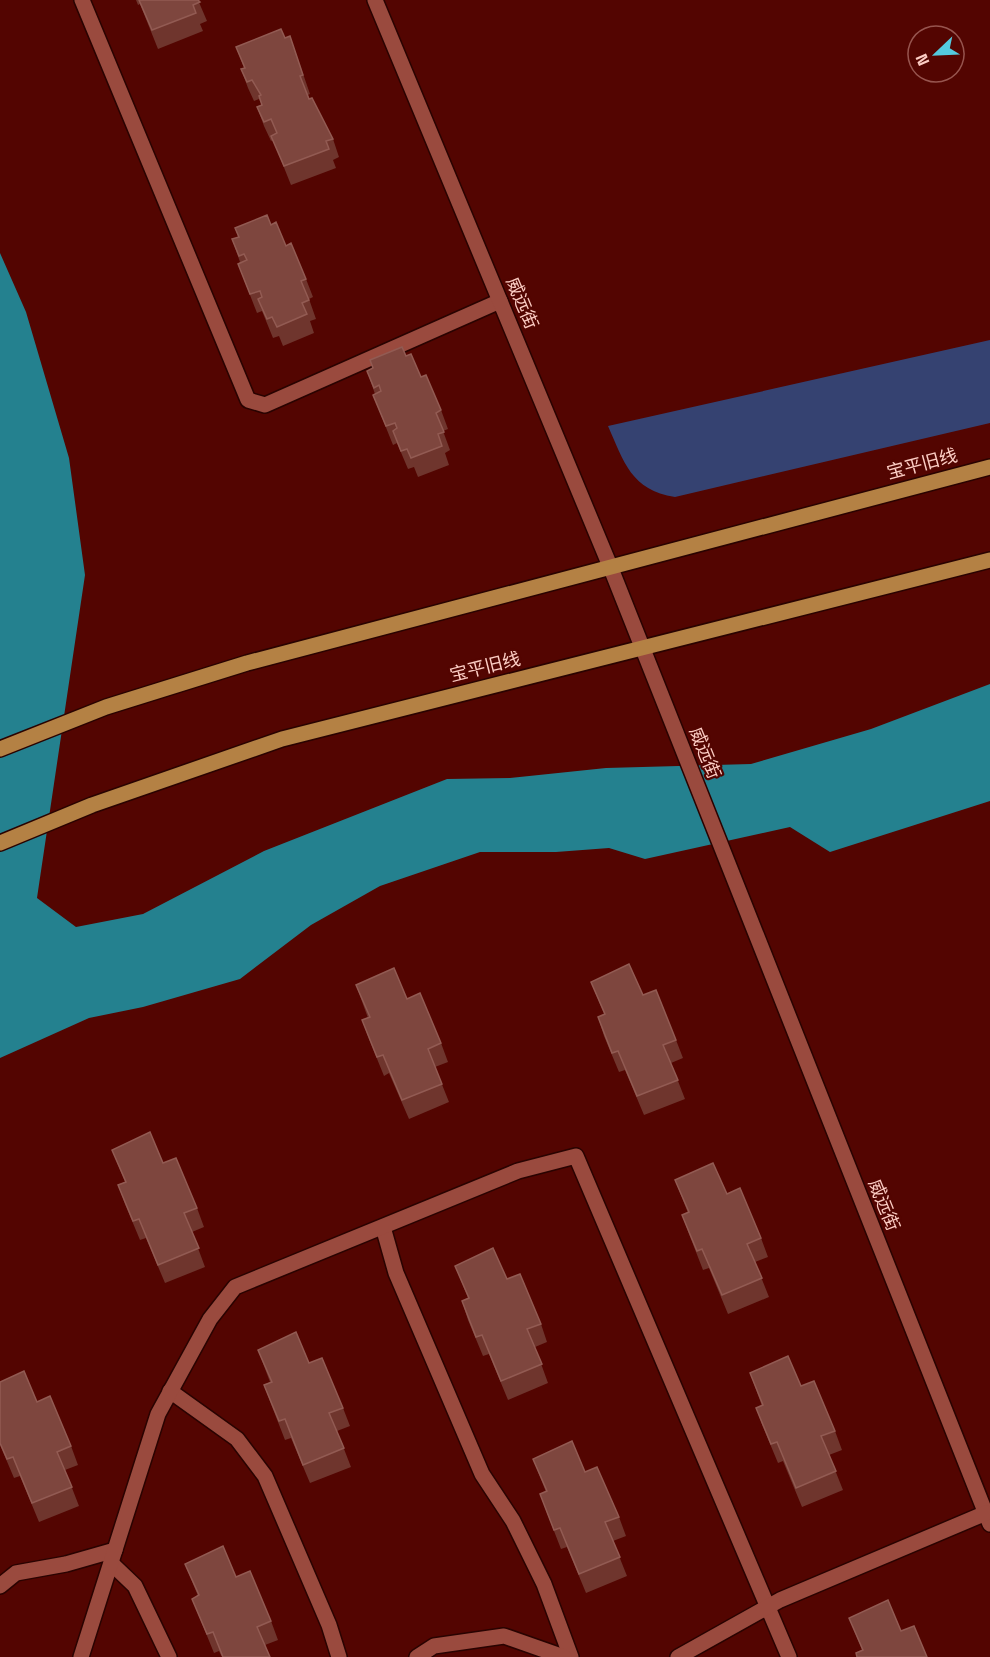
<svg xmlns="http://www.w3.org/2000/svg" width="990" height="1657" font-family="'Space Grotesk','Noto Sans SC',sans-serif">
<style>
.green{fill:#354271}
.water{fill:#24818f}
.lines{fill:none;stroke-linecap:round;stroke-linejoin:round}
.minor-casing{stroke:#290301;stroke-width:18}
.major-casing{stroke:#290301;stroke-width:18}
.minor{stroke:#9a4a3e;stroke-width:15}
.major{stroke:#b48144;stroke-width:15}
.wall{fill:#6f352d}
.building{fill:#7e463e;stroke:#925b53;stroke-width:1.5}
.labels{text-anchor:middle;stroke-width:4.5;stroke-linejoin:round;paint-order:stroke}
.street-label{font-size:18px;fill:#fdcec5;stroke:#530501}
</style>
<rect width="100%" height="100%" fill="#530501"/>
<!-- green -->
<path class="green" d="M990 340V423L675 497C631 490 624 462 608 426Z"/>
<!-- water -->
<polygon class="water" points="0,253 26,312 69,458 85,575 37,898 76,927 143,914 264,851 447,779 510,778 606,768 751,764 871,729 990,684 990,801 830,852 790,827 645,859 609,848 556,852 480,852 380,886 311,925 240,979 143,1007 89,1018 0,1058"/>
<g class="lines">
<defs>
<g id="minor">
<polyline points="82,0 248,400 265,405 500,301"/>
<polyline points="375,0 610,566 990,1524"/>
<polyline points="383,1227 396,1273 482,1474 513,1521 544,1584 571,1657"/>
<polyline points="170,1391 237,1439 265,1476 329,1625 339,1657"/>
<polyline points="111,1563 135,1586 169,1657"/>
<polyline points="0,1586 16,1573 66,1564 115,1550"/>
<polyline points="81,1657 158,1414 210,1319 235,1287 518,1171 576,1156 789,1657"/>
<polyline points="417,1657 434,1646 504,1636 564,1657"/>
<polyline points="678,1657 780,1600 986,1513"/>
</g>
<g id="major">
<polyline points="0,749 106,707 247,663 990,467"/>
<polyline points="0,843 92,805 282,739 990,560"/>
</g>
</defs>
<!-- minor casing -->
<use href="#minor" class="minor-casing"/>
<!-- major casing -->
<use href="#major" class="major-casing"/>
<!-- minor -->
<use href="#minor" class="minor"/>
<!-- major -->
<use href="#major" class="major"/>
</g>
<!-- wall -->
<g class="wall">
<polygon points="136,0 198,0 207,21 200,24 203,31 158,49 140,4 138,5"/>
<polygon points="290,36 310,94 308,95 309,99 333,139 339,157 333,160 336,168 291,185 273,140 271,141 264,126 257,107 262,105 259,99 254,101 248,88 241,69 244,68 236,47 285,38"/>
<polygon points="271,225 286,246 306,279 313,297 309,299 316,319 310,321 314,333 283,346 279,336 273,338 262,311 257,313 238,264 240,262 232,239 238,237 235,228"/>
<polygon points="406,356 421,377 441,410 448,429 443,431 450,450 445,453 449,465 418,477 414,467 408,469 397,443 393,445 373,395 375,394 367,371"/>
<polygon points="591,982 643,995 676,1040 683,1058 671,1063 685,1099 644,1115 625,1070 619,1072 604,1036 598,1017 604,1014"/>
<polygon points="356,985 407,999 441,1043 448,1062 435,1067 449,1102 409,1119 389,1073 384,1076 369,1039 362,1020 368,1018"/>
<polygon points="112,1150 163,1163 197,1208 204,1227 192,1232 205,1267 165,1283 146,1238 140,1240 125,1204 118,1185 125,1182"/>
<polygon points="675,1180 727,1194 761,1238 768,1257 755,1262 769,1297 728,1314 709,1268 703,1270 689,1234 682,1215 688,1213"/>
<polygon points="455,1266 541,1324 547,1342 535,1347 548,1383 508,1400 489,1354 483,1356 468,1320 462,1301 468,1298"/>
<polygon points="258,1350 309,1363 343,1408 350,1426 337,1431 351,1467 310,1483 291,1438 285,1440 271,1404 264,1385 270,1382"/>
<polygon points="750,1373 835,1431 842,1450 829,1455 843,1490 802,1507 783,1461 778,1463 763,1427 756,1408 762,1406"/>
<polygon points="0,1382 37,1402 71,1446 78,1465 65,1470 79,1506 39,1522 20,1476 14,1478 0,1445"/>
<polygon points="533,1459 585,1472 619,1517 626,1536 613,1541 627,1576 586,1593 567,1547 561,1549 547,1513 540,1494 546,1492"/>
<polygon points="185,1564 236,1577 271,1621 278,1640 265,1645 270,1657 222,1657 219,1651 214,1653 192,1599 198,1596"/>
<polygon points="849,1618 901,1631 862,1650"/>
</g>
<!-- building -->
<g class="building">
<polygon points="139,0 198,0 200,2 193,5 196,13 152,30"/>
<polygon points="281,29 285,38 290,36 303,75 300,76 309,99 312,98 333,139 326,141 329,149 284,166 271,136 277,133 271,119 264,122 257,107 262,105 259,96 261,95 252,80 247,82 241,69 245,68 236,47"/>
<polygon points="267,215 271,225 276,222 286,246 291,243 306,279 301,281 309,300 302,303 307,314 277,327 272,317 267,319 258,299 262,297 260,291 250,294 238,264 247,260 244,254 239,256 232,239 239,237 235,228"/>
<polygon points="402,347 406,356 411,354 421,377 426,375 441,410 436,413 444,432 438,434 442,446 411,458 407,449 401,451 393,431 397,428 395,423 386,426 373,395 381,391 379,385 374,388 367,371 373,368 370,360"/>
<polygon points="629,964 643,995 656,990 676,1040 663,1045 678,1080 637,1096 618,1051 612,1053 598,1017 605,1014 591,982"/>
<polygon points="394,968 407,999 420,993 441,1043 428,1049 442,1084 402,1100 383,1055 377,1057 362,1020 370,1017 356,985"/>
<polygon points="150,1132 163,1163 176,1158 197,1208 184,1213 199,1248 158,1265 139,1219 133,1221 118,1185 126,1182 112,1150"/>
<polygon points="713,1163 727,1194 740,1188 761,1238 747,1244 762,1278 722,1295 702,1249 697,1251 682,1215 689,1212 675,1180"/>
<polygon points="493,1248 507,1279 520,1274 541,1324 527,1329 542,1364 501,1381 482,1335 476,1337 462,1301 469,1298 455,1266"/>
<polygon points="296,1332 309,1363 322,1358 343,1408 329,1413 344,1448 303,1465 285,1419 279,1421 264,1385 272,1382 258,1350"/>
<polygon points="788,1356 801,1386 814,1381 835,1431 821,1436 836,1471 796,1488 777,1442 771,1444 756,1408 763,1405 750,1373"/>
<polygon points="24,1371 37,1402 50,1396 71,1446 57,1452 72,1487 32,1503 13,1457 7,1459 0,1443 0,1382"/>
<polygon points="572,1441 585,1472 597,1467 619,1517 605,1522 620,1557 579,1574 560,1528 554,1530 540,1494 547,1491 533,1459"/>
<polygon points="223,1546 236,1577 250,1571 271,1621 257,1627 270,1657 223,1657 213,1632 207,1634 192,1599 199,1595 185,1564"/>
<polygon points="888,1600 901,1631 914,1626 927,1657 857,1657 856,1653 863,1650 849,1618"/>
</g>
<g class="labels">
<!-- street labels -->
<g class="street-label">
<text transform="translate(522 303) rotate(67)" y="6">威远街</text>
<text transform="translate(922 464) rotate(-15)" y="6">宝平旧线</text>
<text transform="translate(485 667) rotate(-14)" y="6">宝平旧线</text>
<text transform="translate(705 753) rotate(68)" y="6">威远街</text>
<text transform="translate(884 1205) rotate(68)" y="6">威远街</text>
</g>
</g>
<!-- north arrow -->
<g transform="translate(936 54) rotate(247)"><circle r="28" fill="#530501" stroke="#97554f" stroke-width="1.5"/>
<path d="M0-4.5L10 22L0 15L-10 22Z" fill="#54cade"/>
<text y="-9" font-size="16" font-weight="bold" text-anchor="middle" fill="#fdcec5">N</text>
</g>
</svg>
